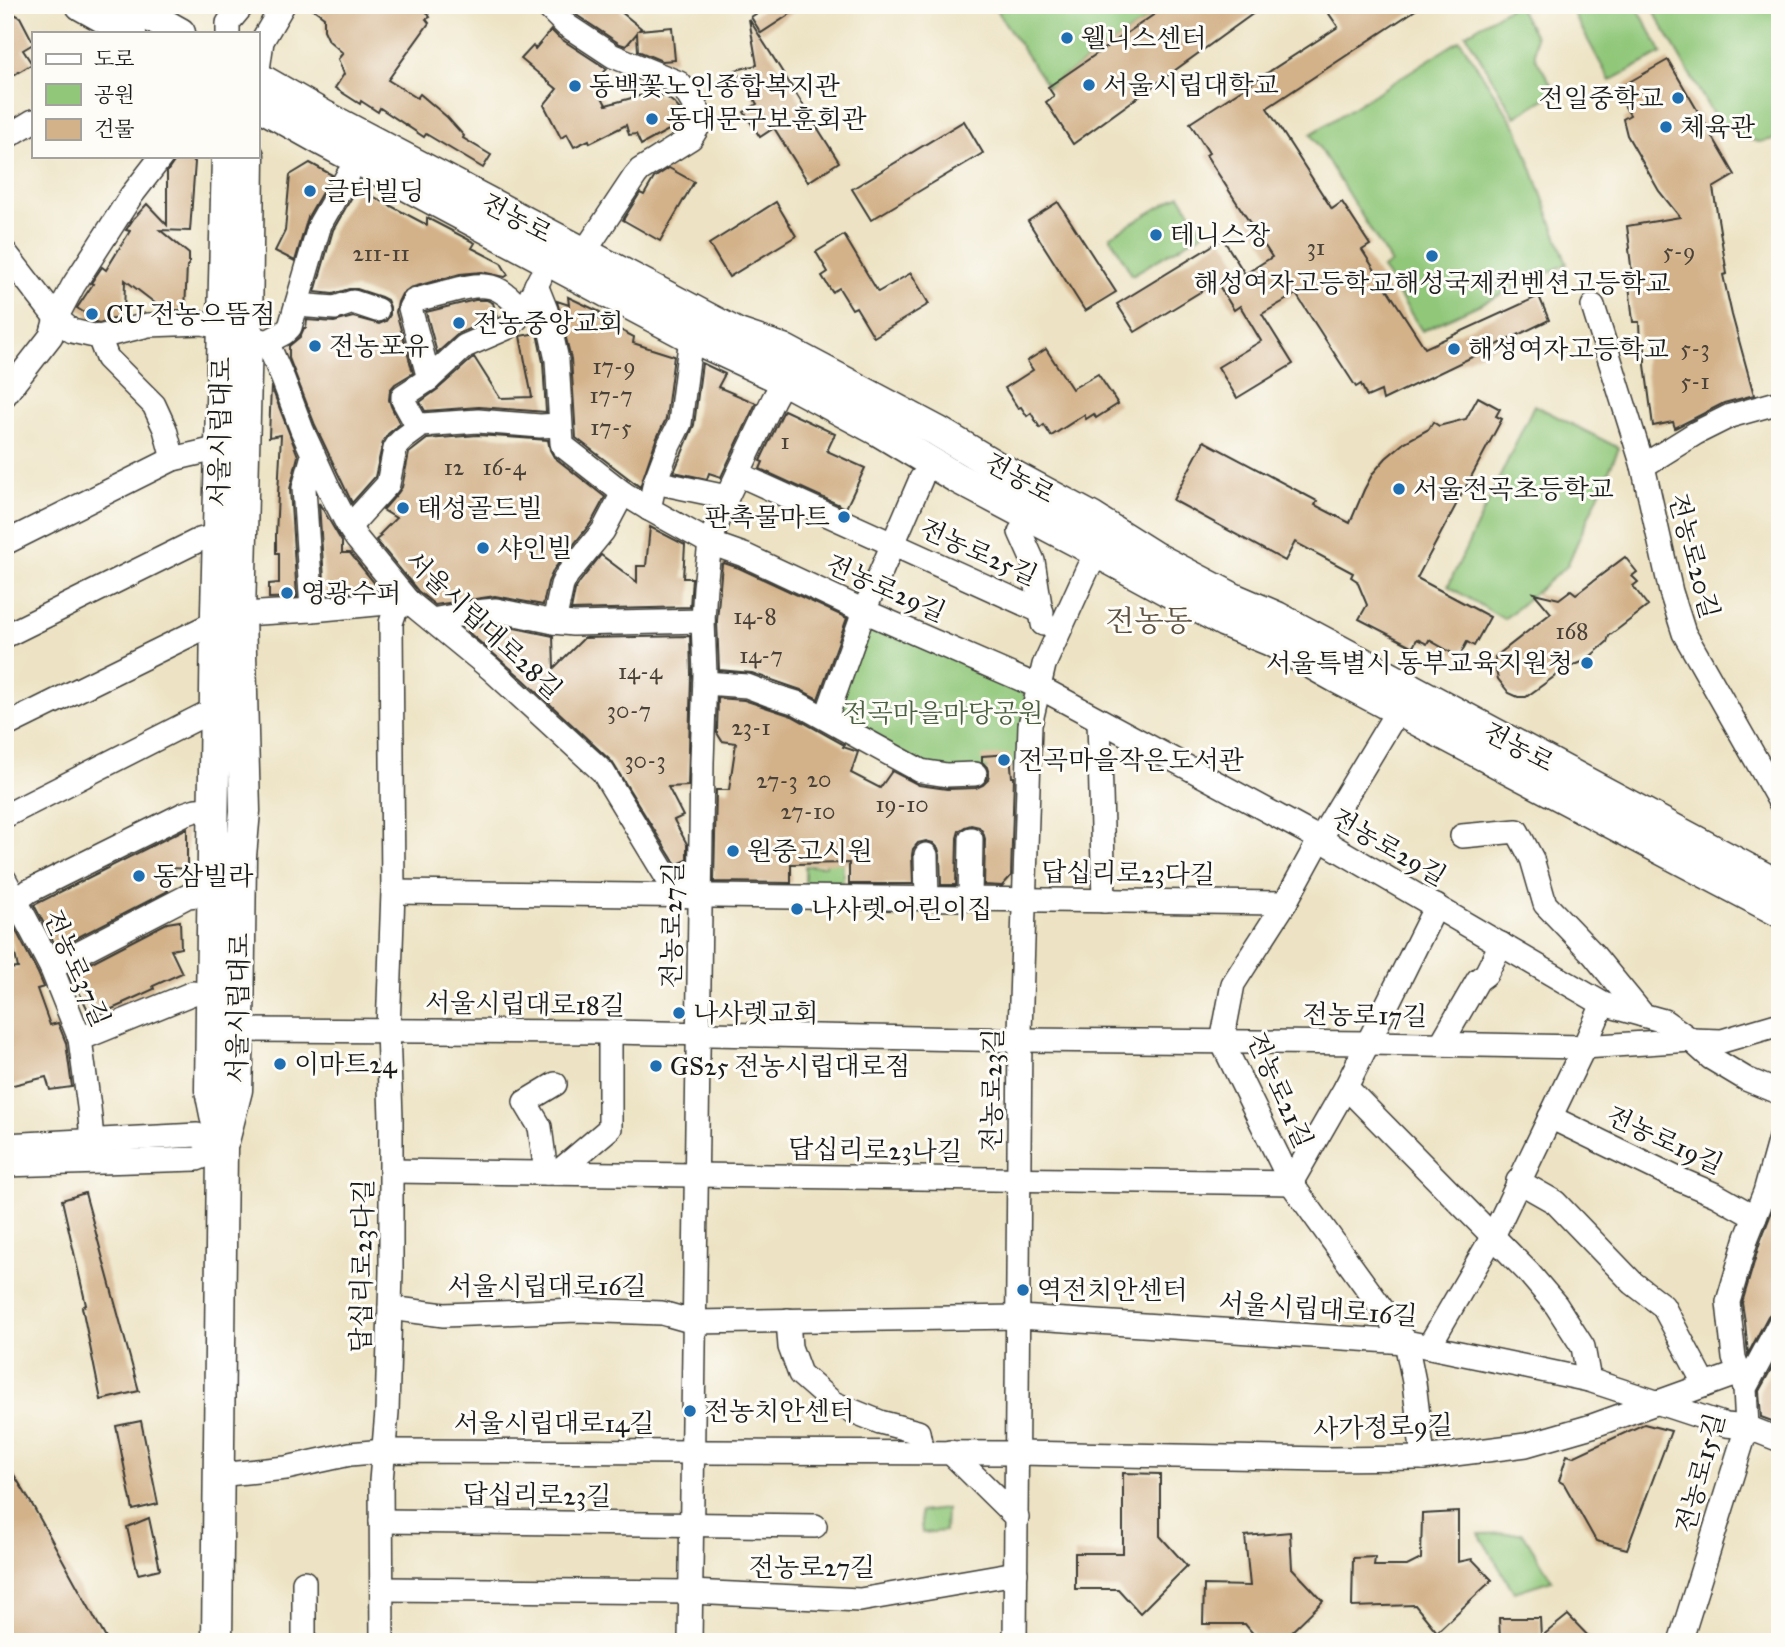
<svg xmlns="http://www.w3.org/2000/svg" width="1785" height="1647" font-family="'IM FELL Great Primer','Noto Serif KR',serif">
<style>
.green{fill:#90c779;stroke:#56724a;stroke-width:2}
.building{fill:#d3b28a}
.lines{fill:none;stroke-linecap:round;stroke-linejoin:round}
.minor-casing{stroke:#3b3a35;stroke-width:26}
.major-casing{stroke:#3b3a35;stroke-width:33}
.minor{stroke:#fff;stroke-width:23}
.major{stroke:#fff;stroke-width:30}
.poi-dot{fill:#1f6fb2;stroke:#fdfcf7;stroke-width:2.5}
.labels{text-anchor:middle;stroke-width:6;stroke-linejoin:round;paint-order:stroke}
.number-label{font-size:23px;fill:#4a4238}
.poi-label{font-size:26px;fill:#1c1c1c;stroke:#fdfcf7;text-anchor:start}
.street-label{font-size:26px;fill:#1c1c1c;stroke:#fdfcf7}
.park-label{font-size:26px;fill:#4a6041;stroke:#fdfcf7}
.quarter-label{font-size:30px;fill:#5c5042;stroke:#fdfcf7}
</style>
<rect width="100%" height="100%" fill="#fdfcf7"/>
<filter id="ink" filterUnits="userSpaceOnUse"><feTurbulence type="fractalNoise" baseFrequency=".0143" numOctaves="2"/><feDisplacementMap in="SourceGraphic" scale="14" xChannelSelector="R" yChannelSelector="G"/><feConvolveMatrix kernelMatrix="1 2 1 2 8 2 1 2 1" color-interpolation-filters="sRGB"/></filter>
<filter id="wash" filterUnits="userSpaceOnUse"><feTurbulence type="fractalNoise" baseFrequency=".00686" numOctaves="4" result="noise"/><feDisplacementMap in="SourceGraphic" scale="28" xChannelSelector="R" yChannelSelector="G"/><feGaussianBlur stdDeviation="1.57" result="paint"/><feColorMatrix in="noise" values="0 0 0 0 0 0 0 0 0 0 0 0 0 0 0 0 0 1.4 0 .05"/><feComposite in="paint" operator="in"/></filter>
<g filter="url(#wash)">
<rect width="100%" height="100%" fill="#ede3c4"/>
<!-- green -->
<g class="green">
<polygon points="993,5 1168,5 1048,87"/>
<polygon points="1514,5 1517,5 1535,36 1535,57 1556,92 1515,117 1466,34"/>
<polygon points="1569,5 1636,5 1662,53 1610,81"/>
<polygon points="1650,5 1780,5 1780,138 1759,142 1737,136 1715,118"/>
<polygon points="1460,40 1518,130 1567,264 1422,331 1382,268 1391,263 1311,134"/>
<polygon points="1180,195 1203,233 1132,275 1110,236"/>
<polygon points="1534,405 1619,448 1567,566 1504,619 1448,586"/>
<polygon points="866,617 1023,691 1026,698 1016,766 971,771 925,768 830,716"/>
<polygon points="826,859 843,859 843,884 805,885 805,866 826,866"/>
<polygon points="946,1509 945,1531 922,1533 920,1512"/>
<polygon points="1523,1533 1552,1580 1514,1592 1479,1534"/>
</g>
<g id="blocks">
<!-- building -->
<g class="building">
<polygon points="308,5 422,5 430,17 426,19 429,23 388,80 417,98 420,94 447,117 464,136 463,138 491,155 483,168 426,134 424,137 380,108 378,112 361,101 360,104 335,88 344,74 338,59 343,53 329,41 324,30 324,17"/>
<polygon points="566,5 625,5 620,11 641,28 639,30 672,27 675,60 662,61 638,51 637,33 626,46 620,44 575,14"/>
<polygon points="770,5 804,5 761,33 751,17"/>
<polygon points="1168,5 1265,5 1073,144 1046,102 1054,96 1048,87"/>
<polygon points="1323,5 1423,5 1267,108 1332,209 1342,202 1370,245 1362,250 1425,348 1539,296 1549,320 1383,400 1381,391 1367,397 1361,384 1356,387 1296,294 1262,314 1293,364 1237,398 1218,367 1261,341 1240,306 1234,310 1218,284 1212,288 1210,286 1135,332 1117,304 1223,239 1245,274 1272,257 1206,155 1209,153 1190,123 1338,27"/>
<polygon points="5,9 20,17 33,42 33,44 23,50 32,64 12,76 5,66"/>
<polygon points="749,19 839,162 808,182 774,128 760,137 744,112 757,104 736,70 757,65"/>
<polygon points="551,30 558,37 607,69 595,83 606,105 657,91 658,96 664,95 674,103 682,112 676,126 641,145 636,134 629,135 626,125 590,143 589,140 574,147 567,134 561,138 544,105 557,89 521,59 533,46 535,49"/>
<polygon points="1668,60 1735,175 1713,188 1727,274 1723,275 1732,315 1754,395 1724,403 1675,428 1673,422 1653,426 1645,365 1645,345 1640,345 1639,322 1633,322 1628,275 1632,274 1629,249 1630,248 1627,226 1680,217 1659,191 1627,135 1623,119 1630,115 1615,90"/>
<polygon points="964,121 983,153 871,220 852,189"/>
<polygon points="178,156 188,156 195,162 190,231 160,230 189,254 189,264 187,266 185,310 164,310 125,280 124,316 99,323 93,321 87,317 88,315 77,308 93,284 91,283 102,267 106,270 130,231 126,230 134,218 147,204 167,225 167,172"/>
<polygon points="310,163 332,175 308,217 295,261 275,251 285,231 290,175"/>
<polygon points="669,168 694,182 660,241 623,220 640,193 644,195 654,178"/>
<polygon points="357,188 427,225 427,218 475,243 472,248 501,263 508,275 505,277 482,272 460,274 410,288 402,294 398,302 396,312 413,373 395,384 390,390 389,400 391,406 400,424 388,434 383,442 375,477 352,503 315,425 289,358 289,346 300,337 304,328 306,328 307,320 334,322 353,317 379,324 386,321 390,315 390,307 387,300 381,297 357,289 349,289 333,294 315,292 333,230"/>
<polygon points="776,202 796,236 729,277 709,244"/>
<polygon points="1058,202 1116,292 1085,311 1028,221"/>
<polygon points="844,235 878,292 911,273 929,304 874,337 856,307 852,309 839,288 832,292 822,276 828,272 816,252"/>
<polygon points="568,297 600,312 597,318 634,337 633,343 674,356 666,419 656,440 640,487 576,438 571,359 557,301 569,305"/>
<polygon points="475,300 487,300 493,303 497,317 459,333 437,353 426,312"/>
<polygon points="537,333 543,362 546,412 479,407 425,411 420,402 438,389 474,357 500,398 532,397 520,336"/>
<polygon points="1046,349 1072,389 1098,374 1118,404 1096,418 1094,414 1086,419 1084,415 1051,436 1044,425 1040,428 1031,413 1027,416 1021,407 1018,408 1005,388 1033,370 1027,361"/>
<polygon points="702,363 725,374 718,387 756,403 721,477 709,473 707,479 674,472 694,425"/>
<polygon points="271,386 298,456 290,489 297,597 269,598 269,584 279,583 279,553 276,553 276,534 281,435 269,437"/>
<polygon points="1478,397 1500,409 1496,416 1502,419 1417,578 1490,617 1474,646 1467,642 1459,657 1429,640 1427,644 1417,639 1413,647 1359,619 1367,605 1357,581 1351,577 1353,573 1295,542 1285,561 1173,500 1204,441 1317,501 1315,505 1350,523 1364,490 1373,473 1386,458 1405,442 1429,429 1433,422 1439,426 1466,419"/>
<polygon points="784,410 835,434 827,451 865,468 846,508 760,469 763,462 760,461"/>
<polygon points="478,435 548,440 550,450 554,457 605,497 591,523 554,569 548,582 543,605 495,596 435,605 418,591 376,540 381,536 379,535 396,518 383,510 398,493 402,487 409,453 427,439"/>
<polygon points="319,503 342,542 342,553 350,553 380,590 325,595"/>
<polygon points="650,527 685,545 683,578 692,578 690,607 571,610 575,590 579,583 601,555 637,582 637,566 646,566"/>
<polygon points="1625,557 1637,572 1632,576 1638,582 1633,586 1648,606 1609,636 1607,642 1592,655 1582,662 1565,669 1526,697 1518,697 1509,693 1498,679 1496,671 1495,657 1551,613 1534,593 1559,599 1571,590 1576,594"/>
<polygon points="724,563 739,568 847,618 818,699 801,690 752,673 719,670 717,621 722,564"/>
<polygon points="495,624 553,636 554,668 584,638 690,636 691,674 688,786 668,787 683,816 674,820 687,844 687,860 676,865 612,762 523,679 468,632 469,627"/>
<polygon points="718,698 744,700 792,716 844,745 843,747 858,752 851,773 880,788 892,771 919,785 947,789 976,788 983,785 988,780 989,774 987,767 982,762 982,756 1010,754 1012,777 1014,777 1011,876 1002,886 984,885 985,839 983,832 979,827 971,825 965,827 959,831 957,838 956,885 941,885 940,855 938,848 933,843 926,841 918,843 913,849 912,855 913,884 849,884 849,863 791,864 791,883 714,882 716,790 729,790 736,743 722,741 717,733"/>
<polygon points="187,828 187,869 156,867 168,891 57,948 34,905"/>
<polygon points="180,921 181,948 171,950 182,973 153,986 154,989 123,1003 123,1004 92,1018 74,982 72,982 69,974 167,923"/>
<polygon points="13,925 38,973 44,987 37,989 50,1025 58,1023 66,1043 72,1087 50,1090 46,1077 5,1087 5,969 18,968 9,927"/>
<polygon points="1780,1191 1780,1309 1773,1311 1768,1316 1748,1354 1745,1322 1742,1303 1760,1242"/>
<polygon points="85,1193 139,1391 101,1400 82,1307 86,1305 62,1200"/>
<polygon points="1780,1353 1780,1424 1761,1417 1759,1391"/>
<polygon points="141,1421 158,1504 133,1510 116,1426"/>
<polygon points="1644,1424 1671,1431 1627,1549 1596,1541 1564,1484 1559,1481 1567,1455 1573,1457"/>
<polygon points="5,1460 33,1506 108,1642 5,1642"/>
<polygon points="1123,1473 1160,1474 1160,1536 1187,1566 1140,1613 1118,1589 1075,1589 1075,1553 1123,1553"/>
<polygon points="1458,1512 1458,1562 1472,1559 1492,1580 1437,1632 1415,1605 1352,1607 1353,1558 1375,1557 1374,1566 1407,1566 1421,1559 1422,1514"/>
<polygon points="149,1518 160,1569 138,1574 127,1527"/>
<polygon points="1290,1532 1292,1568 1323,1601 1281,1642 1260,1642 1245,1624 1203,1624 1204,1585 1250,1586 1245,1536"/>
<polygon points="1568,1615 1594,1642 1531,1642 1530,1640 1500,1640 1499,1618 1540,1618 1541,1637"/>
</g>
</g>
</g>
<g filter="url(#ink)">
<use href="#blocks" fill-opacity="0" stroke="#3b3a35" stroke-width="2"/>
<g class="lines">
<defs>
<g id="minor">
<polyline points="546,5 566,25 613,56 679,83 685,90 700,115 699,125 691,138 640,170 635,176 583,254"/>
<polyline points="228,33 228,23 243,5"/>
<polyline points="257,77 262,41 283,5"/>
<polyline points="5,138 33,121"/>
<polyline points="5,252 56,318 72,331 99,337 148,325 203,323 223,328"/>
<polyline points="536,285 546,310 557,360 562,443 563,446 623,493 649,509 710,543 744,555 864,611 1039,687 1320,839 1603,1004 1664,1021 1691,1040 1711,1058 1746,1079 1780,1093"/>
<polyline points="297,305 335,308 353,302 377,310"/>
<polyline points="1593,306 1643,466 1671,592 1684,633 1780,802"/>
<polyline points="247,335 267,342 283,379 302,430 329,489 349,527 357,539 408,601 491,669 603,772 666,876 670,881 694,893"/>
<polyline points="99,337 107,358 154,405 165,429 173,459"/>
<polyline points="267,342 284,333 290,327 320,224 348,175"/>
<path d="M429 379 410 308 414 301C426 297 438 294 451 291 485 281 500 283 523 312"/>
<polyline points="5,395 51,336 56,318 73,286 131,196 162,156"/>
<polyline points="418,427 403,400 403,396 429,379 465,346 509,327 523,312 540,278"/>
<polyline points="1643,466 1696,433 1730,416 1780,402"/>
<polyline points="738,474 1042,612"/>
<polyline points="655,482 727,497"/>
<polyline points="649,509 655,482 669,445 680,423 691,337"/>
<polyline points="349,527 388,484 395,449 398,444 403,439 422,425 478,421 540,426 560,425"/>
<polyline points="1020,532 1033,561 1043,624"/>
<polyline points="5,543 173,459 220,448"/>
<polyline points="312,610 304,488 313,455"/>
<polyline points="240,614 312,610 408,601"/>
<polyline points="432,620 475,612 496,610 554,622 573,624 703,621"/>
<polyline points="554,622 562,585 567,575 603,531 623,493"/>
<polyline points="5,636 199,540 218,535"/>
<polyline points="705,683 747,686 771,695 797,703 921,771 947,775 975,774"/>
<polyline points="1398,710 1320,839 1285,903 1233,984 1222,1042 1291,1183 1406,1342 1414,1382 1423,1458"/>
<polyline points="826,718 864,611 921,479"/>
<polyline points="1099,720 1104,901"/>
<polyline points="5,726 216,622"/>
<polyline points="5,816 215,709"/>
<polyline points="1462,836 1517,831 1532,859 1545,904 1593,954 1643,1015"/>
<polyline points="926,855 927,899"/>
<polyline points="5,880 51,967 80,1039 89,1107 94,1161"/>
<polyline points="393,892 1285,903"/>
<polyline points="970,899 971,839"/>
<polyline points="5,914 16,901 29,891 184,814 196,810 213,809"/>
<polyline points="51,967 188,896 212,893"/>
<polyline points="239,1030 610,1032 1020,1040 1369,1043 1584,1047 1691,1040 1722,1041 1780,1024"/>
<polyline points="80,1039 193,993"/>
<polyline points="1441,1044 1478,980 1486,974 1501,944"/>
<polyline points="1346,1087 1528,1272 1556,1305 1583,1347 1589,1380"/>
<polyline points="1550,1117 1676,1178 1716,1195 1755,1217"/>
<polyline points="5,1145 197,1135 222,1149"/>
<polyline points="5,1165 197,1159 222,1149"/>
<polyline points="391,1171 1291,1183"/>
<polyline points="546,1173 540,1127 525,1102 555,1084"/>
<polyline points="557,1173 610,1128 610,1032"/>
<polyline points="1518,1181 1555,1202 1633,1283 1663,1306 1705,1385"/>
<polyline points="1291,1183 1346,1087 1436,906"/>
<polyline points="390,1308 444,1315 577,1310 662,1313 694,1322 1019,1317 1406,1342 1589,1380 1726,1425 1747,1427 1780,1440"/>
<polyline points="788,1320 790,1347 800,1374 833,1403 880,1422 918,1432 922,1452"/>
<polyline points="1429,1346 1493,1236 1584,1047 1603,1004"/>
<polyline points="1745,1388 1734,1358 1728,1302 1747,1237 1765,1192 1780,1138"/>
<polyline points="950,1452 1017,1518"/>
<polyline points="218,1475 286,1468 350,1454 384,1451 1018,1453 1327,1459 1423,1458 1526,1445 1592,1426 1739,1373"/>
<polyline points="381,1521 815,1526"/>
<polyline points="382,1589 690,1592 860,1600 1016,1573"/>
<polyline points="304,1642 304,1582"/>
<polyline points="382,1642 381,1481 387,1412 391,1271 391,1119 388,1030 393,892 391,623 395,611 408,601"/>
<polyline points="690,1642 702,762 705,674 703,621 705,587 710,543 727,497 773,400 784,380"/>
<polyline points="1015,1642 1020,1032 1030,725 1044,665 1088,568 1101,554"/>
<polyline points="1680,1642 1747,1427 1745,1388 1780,1323"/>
</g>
<g id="major">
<polyline points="81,5 131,33"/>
<polyline points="130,5 180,33"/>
<polyline points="257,77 323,115 738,334 783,349 937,431 994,465 1091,517 1153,556 1235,599 1277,617 1780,886"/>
<polyline points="257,104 323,141 691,337 784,380 877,430 957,478 1078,542 1225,622 1271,641 1339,679 1780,912"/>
<polyline points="224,1141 237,1090 239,1030 241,856 245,811 240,614 247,335 249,156"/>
<polyline points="217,1642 222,1149 210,1090 216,612 227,156"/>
</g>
</defs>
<!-- minor casing -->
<use href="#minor" class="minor-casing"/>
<!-- major casing -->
<use href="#major" class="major-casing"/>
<!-- minor -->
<use href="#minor" class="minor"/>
<!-- major -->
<use href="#major" class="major"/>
</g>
</g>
<!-- markers -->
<g class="poi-dot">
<circle cx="1067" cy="38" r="7"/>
<circle cx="1089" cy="85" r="7"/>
<circle cx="575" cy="86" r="7"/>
<circle cx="1678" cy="98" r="7"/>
<circle cx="652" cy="119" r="7"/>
<circle cx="1666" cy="127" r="7"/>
<circle cx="310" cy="191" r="7"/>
<circle cx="1156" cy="235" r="7"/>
<circle cx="1432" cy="256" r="7"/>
<circle cx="92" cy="314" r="7"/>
<circle cx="459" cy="323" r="7"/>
<circle cx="315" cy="346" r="7"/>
<circle cx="1454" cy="349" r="7"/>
<circle cx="1399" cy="489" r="7"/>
<circle cx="403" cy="508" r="7"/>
<circle cx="844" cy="517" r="7"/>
<circle cx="483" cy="548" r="7"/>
<circle cx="287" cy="593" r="7"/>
<circle cx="1587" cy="663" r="7"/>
<circle cx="1004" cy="760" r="7"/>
<circle cx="733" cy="851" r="7"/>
<circle cx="139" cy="876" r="7"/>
<circle cx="797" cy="909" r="7"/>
<circle cx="679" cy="1013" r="7"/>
<circle cx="280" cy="1064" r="7"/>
<circle cx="656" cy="1066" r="7"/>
<circle cx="1023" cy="1290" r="7"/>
<circle cx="690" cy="1411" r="7"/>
</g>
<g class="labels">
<!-- number labels -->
<g class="number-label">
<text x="1316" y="255">31</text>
<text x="1679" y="259">5-9</text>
<text x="381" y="261">211-11</text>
<text x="1695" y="356">5-3</text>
<text x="614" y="374">17-9</text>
<text x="1695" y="389">5-1</text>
<text x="611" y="403">17-7</text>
<text x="611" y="435">17-5</text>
<text x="785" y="449">1</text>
<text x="454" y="475">12</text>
<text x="504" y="475">16-4</text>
<text x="755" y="624">14-8</text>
<text x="1572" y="639">168</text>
<text x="761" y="663">14-7</text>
<text x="640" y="679">14-4</text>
<text x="629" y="718">30-7</text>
<text x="751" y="735">23-1</text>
<text x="645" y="768">30-3</text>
<text x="819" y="787">20</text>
<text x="777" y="788">27-3</text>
<text x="902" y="812">19-10</text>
<text x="808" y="819">27-10</text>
</g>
<!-- poi labels -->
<g class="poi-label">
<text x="1081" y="47">웰니스센터</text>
<text x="1103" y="94">서울시립대학교</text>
<text x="589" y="95">동백꽃노인종합복지관</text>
<text x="1664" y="107" text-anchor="end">전일중학교</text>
<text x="666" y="128">동대문구보훈회관</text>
<text x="1680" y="136">체육관</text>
<text x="324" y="200">글터빌딩</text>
<text x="1170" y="244">테니스장</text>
<text x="1432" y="292" text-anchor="middle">해성여자고등학교해성국제컨벤션고등학교</text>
<text x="106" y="323">CU 전농으뜸점</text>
<text x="473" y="332">전농중앙교회</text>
<text x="329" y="355">전농포유</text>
<text x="1468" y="358">해성여자고등학교</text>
<text x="1413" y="498">서울전곡초등학교</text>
<text x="417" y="517">태성골드빌</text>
<text x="830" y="526" text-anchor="end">판촉물마트</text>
<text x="497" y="557">샤인빌</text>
<text x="301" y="602">영광수퍼</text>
<text x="1573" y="672" text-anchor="end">서울특별시 동부교육지원청</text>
<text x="1018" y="769">전곡마을작은도서관</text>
<text x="747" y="860">원중고시원</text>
<text x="153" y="885">동삼빌라</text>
<text x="811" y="918">나사렛 어린이집</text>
<text x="693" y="1022">나사렛교회</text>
<text x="294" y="1073">이마트24</text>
<text x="670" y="1075">GS25 전농시립대로점</text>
<text x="1037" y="1299">역전치안센터</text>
<text x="704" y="1420">전농치안센터</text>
</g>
<!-- street labels -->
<g class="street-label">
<text transform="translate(517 218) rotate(28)" y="9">전농로</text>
<text transform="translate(220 432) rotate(-89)" y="9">서울시립대로</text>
<text transform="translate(1020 478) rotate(29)" y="9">전농로</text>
<text transform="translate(979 552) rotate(24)" y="9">전농로25길</text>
<text transform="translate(1694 556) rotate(75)" y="9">전농로20길</text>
<text transform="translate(886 588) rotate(24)" y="9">전농로29길</text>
<text transform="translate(484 625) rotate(43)" y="9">서울시립대로28길</text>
<text transform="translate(1519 747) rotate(28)" y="9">전농로</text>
<text transform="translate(1389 847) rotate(30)" y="9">전농로29길</text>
<text transform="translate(1128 873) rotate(1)" y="9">답십리로23다길</text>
<text transform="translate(672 925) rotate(-89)" y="9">전농로27길</text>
<text transform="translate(77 968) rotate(66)" y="9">전농로37길</text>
<text transform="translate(525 1004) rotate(1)" y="9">서울시립대로18길</text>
<text transform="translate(238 1008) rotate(-89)" y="9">서울시립대로</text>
<text transform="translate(1365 1015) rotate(1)" y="9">전농로17길</text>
<text transform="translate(992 1090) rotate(-89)" y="9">전농로23길</text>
<text transform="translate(1280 1090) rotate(66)" y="9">전농로21길</text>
<text transform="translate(1665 1140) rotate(25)" y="9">전농로19길</text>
<text transform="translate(875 1150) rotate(1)" y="9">답십리로23나길</text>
<text transform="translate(362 1266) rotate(-89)" y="9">답십리로23다길</text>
<text x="547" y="1295">서울시립대로16길</text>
<text transform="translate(1318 1309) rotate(4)" y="9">서울시립대로16길</text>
<text x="554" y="1432">서울시립대로14길</text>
<text transform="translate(1383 1427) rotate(-2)" y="9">사가정로9길</text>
<text transform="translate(1700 1473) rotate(-75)" y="9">전농로15길</text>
<text transform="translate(537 1495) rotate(1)" y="9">답십리로23길</text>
<text x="812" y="1576">전농로27길</text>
</g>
<!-- park labels -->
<g class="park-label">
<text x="943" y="722">전곡마을마당공원</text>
</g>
<!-- quarter labels -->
<g class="quarter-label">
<text x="1149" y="631">전농동</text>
</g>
</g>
<!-- margin -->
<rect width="1785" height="1647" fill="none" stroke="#fdfcf7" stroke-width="28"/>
<!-- legend -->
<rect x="32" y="32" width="228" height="126" fill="#fdfcf7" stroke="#a3a29f" stroke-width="2"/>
<rect x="46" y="54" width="35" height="10" fill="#ffffff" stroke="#a3a29f" stroke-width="2"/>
<text x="94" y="66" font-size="21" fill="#1c1c1c">도로</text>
<rect x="46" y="84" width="35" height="21" fill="#90c779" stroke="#a3a29f" stroke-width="2"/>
<text x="94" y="102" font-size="21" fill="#1c1c1c">공원</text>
<rect x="46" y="119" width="35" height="21" fill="#d3b28a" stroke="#a3a29f" stroke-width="2"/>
<text x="94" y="136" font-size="21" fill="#1c1c1c">건물</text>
</svg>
